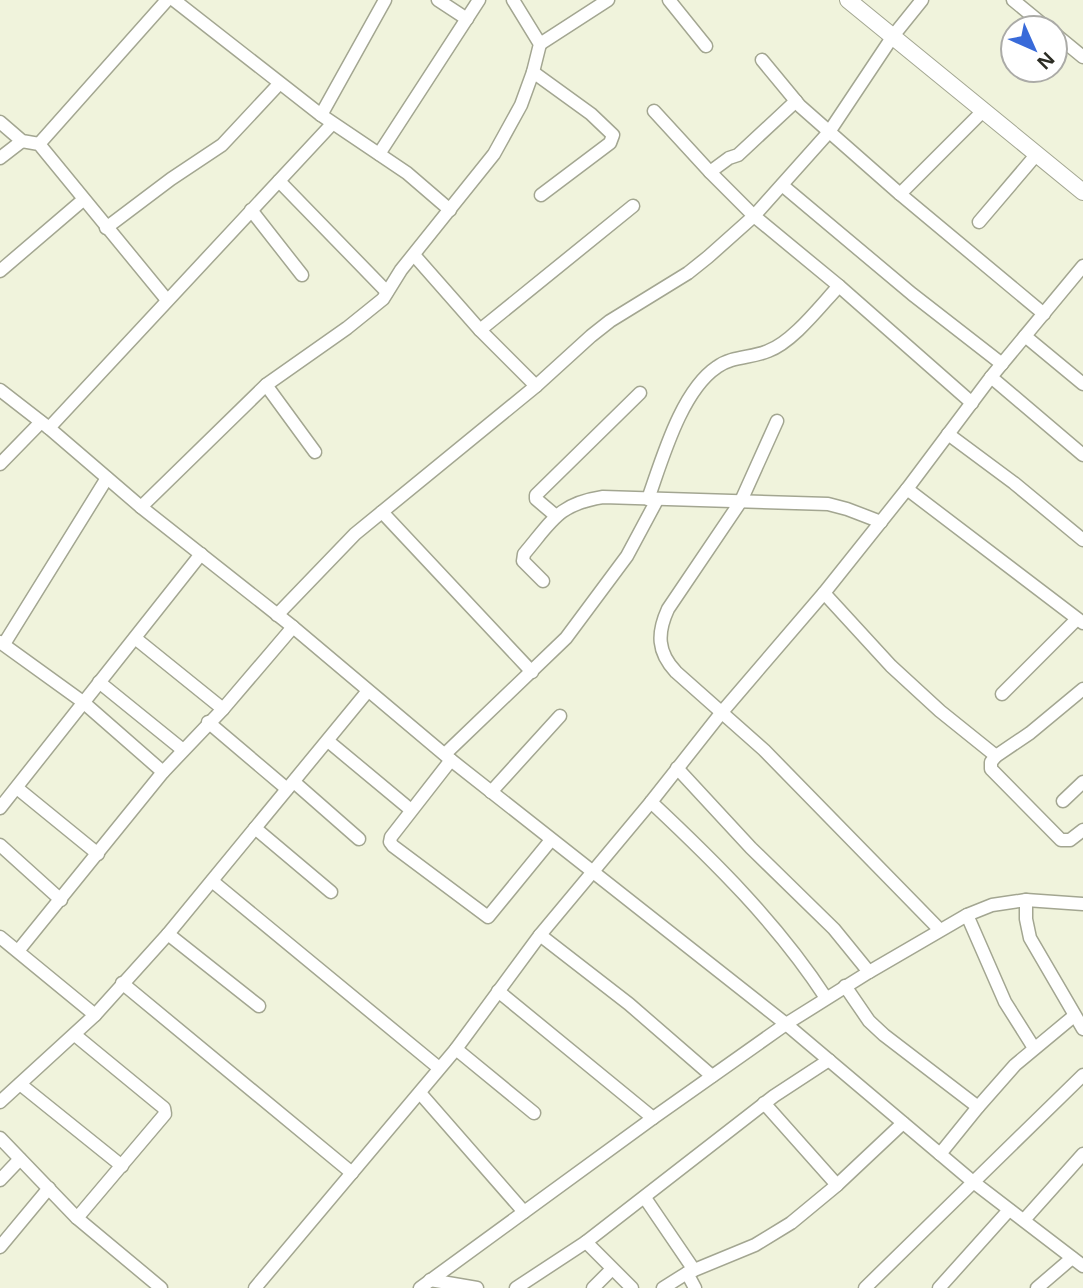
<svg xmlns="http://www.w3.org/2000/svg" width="1083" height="1288" font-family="'Open Sans',sans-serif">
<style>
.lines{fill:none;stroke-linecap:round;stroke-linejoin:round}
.minor-casing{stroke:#a3a691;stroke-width:15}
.tertiary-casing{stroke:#a3a691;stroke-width:18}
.minor{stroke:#fff;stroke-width:12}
.tertiary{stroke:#fff;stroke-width:16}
</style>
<rect width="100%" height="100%" fill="#f0f3dc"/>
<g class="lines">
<defs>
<g id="minor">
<polyline points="174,0 321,115 407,173 450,210"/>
<polyline points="438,0 467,19"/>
<polyline points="669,0 706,46"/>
<polyline points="1013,0 1047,28"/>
<polyline points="1055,34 1083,57"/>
<polyline points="540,44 608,0"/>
<polyline points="762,60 800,106 900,194 1044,314"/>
<polyline points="533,72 591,114 613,135 610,143 541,195"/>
<polyline points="654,111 710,172 754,216 839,286 972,403"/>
<polyline points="321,115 385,0"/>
<polyline points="0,122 22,141 39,144 167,300"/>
<polyline points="39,144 167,0"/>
<polyline points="379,154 479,0"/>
<polyline points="0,158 22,141"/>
<polyline points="710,172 729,158 738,155 796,101"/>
<polyline points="279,181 387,292"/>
<polyline points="782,185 912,294 1002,364"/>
<polyline points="900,194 984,110"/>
<polyline points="251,210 302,275"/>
<polyline points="979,222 1036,155"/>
<polyline points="106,228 171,179 222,145 279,84"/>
<polyline points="414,255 480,330 536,386"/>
<polyline points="0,271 83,200"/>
<polyline points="480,330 633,206"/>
<polyline points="1025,336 1083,384"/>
<polyline points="991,377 1083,455"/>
<polyline points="266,385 315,452"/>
<polyline points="0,390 49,428 141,507 293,627 451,760 786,1024 972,1181 1083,1266"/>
<path d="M777 421 741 501 668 609C657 633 657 652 676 672L764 750 940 930"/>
<polyline points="49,428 332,124"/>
<polyline points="948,434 1014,483 1083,540"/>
<polyline points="0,464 41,422"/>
<polyline points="907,489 1083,623"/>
<path d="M648 499C662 460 681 391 717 367 732 356 752 358 768 351 793 342 821 305 839 286"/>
<polyline points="141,507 266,385 347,328 383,299 401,270 494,154 521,105 533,72 540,44 513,0"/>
<polyline points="382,512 532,672"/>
<polyline points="556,516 536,499 536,495 640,393"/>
<path d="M543 581 523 561 524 554C552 521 558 504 603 497L828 504 847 509 881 522"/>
<polyline points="824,593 891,666 940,711 996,756"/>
<polyline points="277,615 355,534 536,386 591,336 610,321 688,273 708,257 754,216 829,132 893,36 922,0"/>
<polyline points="135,638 223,709"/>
<polyline points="0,642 83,702 163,772"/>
<polyline points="4,644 107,478"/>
<polyline points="99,682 183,750"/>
<polyline points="1083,689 1030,733 996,756 991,762 991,769 1061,840 1070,840 1083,830"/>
<polyline points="1002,694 1077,619"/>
<polyline points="208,722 287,789"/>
<polyline points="328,741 411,810"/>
<polyline points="445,754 566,638 627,556 657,500"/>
<polyline points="451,760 391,837 390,842 393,846 488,917 551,840"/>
<polyline points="677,768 751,848 834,929 869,972"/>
<polyline points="294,782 359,839"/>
<polyline points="17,788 98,854"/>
<polyline points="491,792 560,716"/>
<polyline points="1063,801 1083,782"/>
<path d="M651 802C715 862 778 924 826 998"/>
<polyline points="0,808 201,554"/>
<polyline points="255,828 331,892"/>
<polyline points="0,845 61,900"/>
<polyline points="212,881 439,1068"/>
<polyline points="1026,900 1026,919 1030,938 1083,1029"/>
<polyline points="967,915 1005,1002 1034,1048"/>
<polyline points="168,934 259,1006"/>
<polyline points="540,935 629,1004 712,1076"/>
<polyline points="0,937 95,1015"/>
<polyline points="18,951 163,772 223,709 293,627"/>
<polyline points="122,983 352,1173"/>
<polyline points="845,986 869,1021 884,1035 978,1107"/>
<polyline points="498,991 653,1118"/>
<polyline points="75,1035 159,1104 164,1108 165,1114 77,1218"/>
<polyline points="456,1049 534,1113"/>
<polyline points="20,1084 122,1166"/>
<polyline points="420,1093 524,1212"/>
<polyline points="0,1102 95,1015 168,934 367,692"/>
<polyline points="764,1103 837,1185"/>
<polyline points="0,1138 77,1218 161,1288"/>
<polyline points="940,1154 978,1107 1015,1065 1074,1016"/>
<polyline points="0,1180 20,1159"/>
<polyline points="645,1198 694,1270"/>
<polyline points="1024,1220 1083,1154"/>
<polyline points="0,1247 49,1188"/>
<polyline points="687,1273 695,1288"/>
<polyline points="430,1280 477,1288"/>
<polyline points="255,1288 456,1049 540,935 651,802 722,712 824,593 907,489 991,377 1083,266"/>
<polyline points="420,1288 653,1118 786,1024 869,972 967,915 992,905 1026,900 1083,904"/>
<polyline points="516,1288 586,1242"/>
<polyline points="593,1288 612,1269"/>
<polyline points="632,1288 586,1242 774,1096 829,1060"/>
<polyline points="663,1288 687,1273 755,1245 791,1223 837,1185 903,1123"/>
<polyline points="865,1288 1083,1075"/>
<polyline points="939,1288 1009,1210"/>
<polyline points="1037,1288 1072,1258"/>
</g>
<polyline id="tertiary" points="848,0 1083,192"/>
</defs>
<!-- minor casing -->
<use href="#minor" class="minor-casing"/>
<!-- tertiary casing -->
<use href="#tertiary" class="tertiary-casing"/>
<!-- minor -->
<use href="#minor" class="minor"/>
<!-- tertiary -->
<use href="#tertiary" class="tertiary"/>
</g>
<!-- north arrow -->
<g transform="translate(1034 49) rotate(135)"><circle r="33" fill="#ffffff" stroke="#ababa7" stroke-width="2"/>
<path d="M0-5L12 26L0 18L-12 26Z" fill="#386ad9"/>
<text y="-10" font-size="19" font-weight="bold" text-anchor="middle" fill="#2c2d24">N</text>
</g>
</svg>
